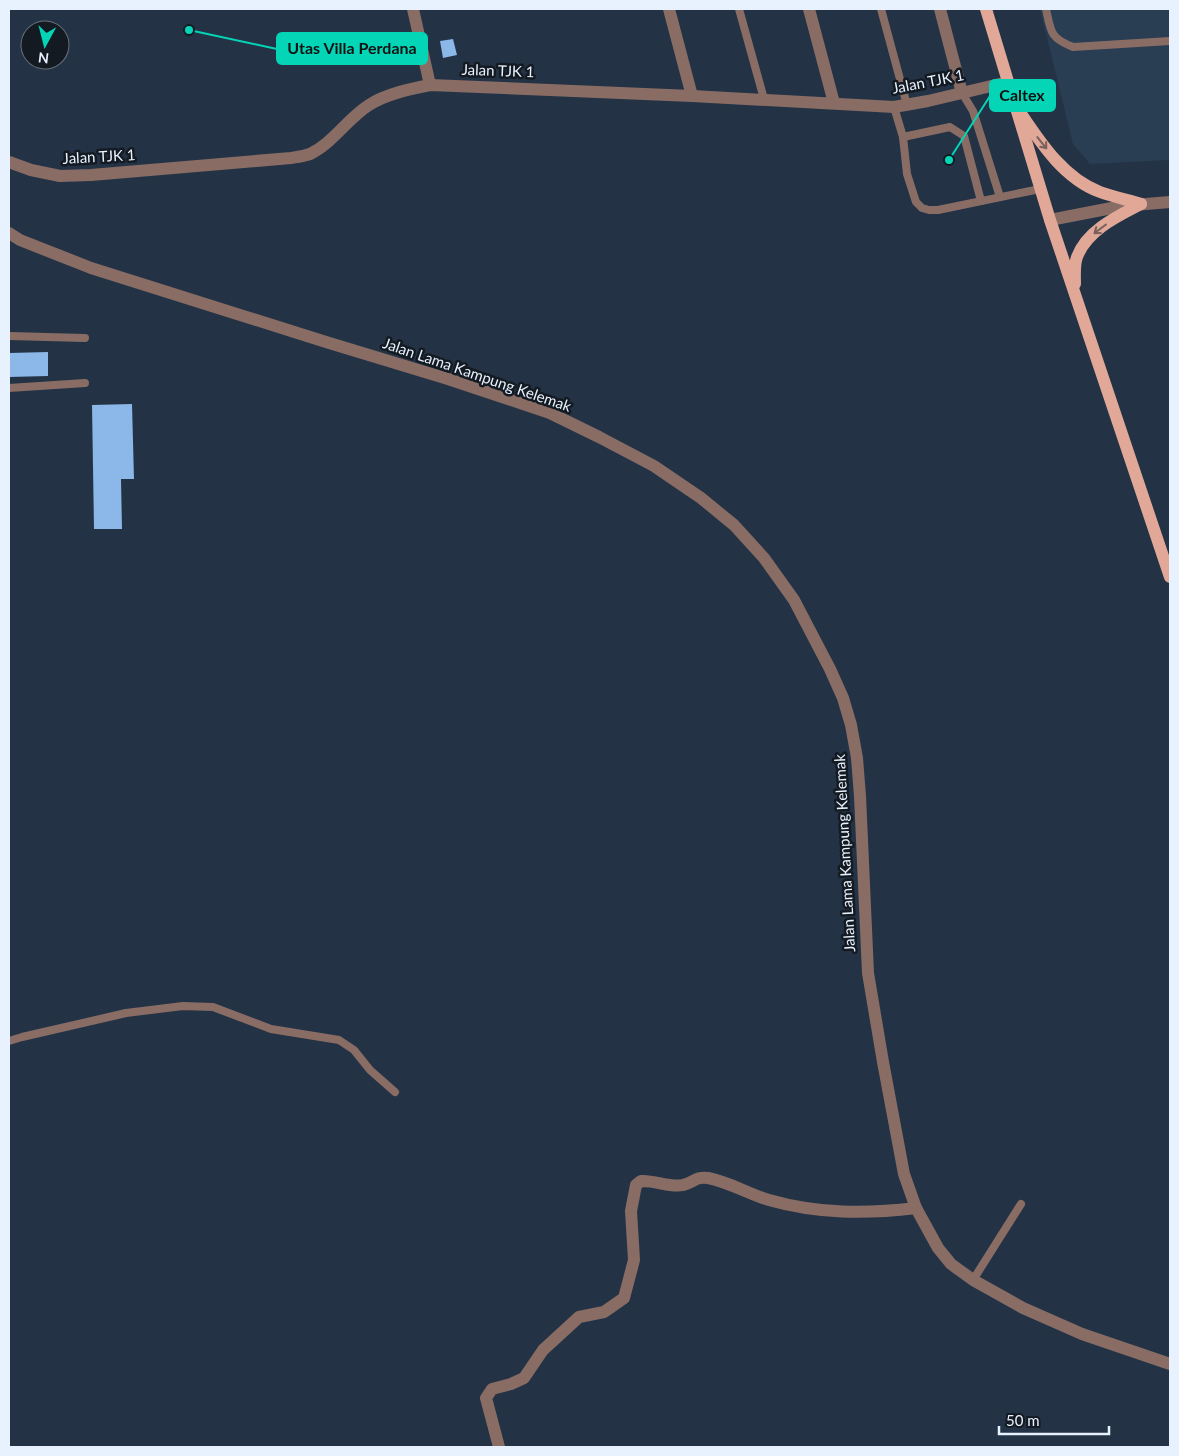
<svg xmlns="http://www.w3.org/2000/svg" width="1179" height="1456" font-family="Lato,sans-serif">
<style>
.built{fill:#293d53}
.building{fill:#8bb7e9}
.lines{fill:none;stroke-linecap:round;stroke-linejoin:round}
.service{stroke:#896d65;stroke-width:8}
.minor{stroke:#896d65;stroke-width:12}
.tertiary{stroke:#896d65;stroke-width:12}
.primary{stroke:#e1a797;stroke-width:12}
.oneway{stroke:#7a605c}
.labels{text-anchor:middle;stroke-width:5;stroke-linejoin:round;paint-order:stroke}
.street-label{font-size:15px;fill:#e8f2fe;stroke:#131a22}
.leader{fill:none;stroke:#04d5b6;stroke-width:2}
.callout-dot{fill:#04d5b6;stroke:#131a22;stroke-width:2}
.callout{fill:#04d5b6;stroke:#04d5b6;stroke-width:2}
.callout-label{font-size:16px;text-anchor:middle;font-weight:bold;fill:#111}
</style>
<rect width="100%" height="100%" fill="#233345"/>
<!-- built -->
<polygon class="built" points="1040,9 1170,9 1170,160 1090,164 1073,144"/>
<!-- building -->
<g class="building">
<polygon points="453,39 457,55 443,58 440,41"/>
<polygon points="48,352 48,376 9,377 9,353"/>
<polygon points="132,404 134,479 121,479 122,529 94,529 92,405"/>
</g>
<g class="lines">
<!-- service -->
<g class="service">
<polyline points="739,9 764,99"/>
<polyline points="881,9 907,105"/>
<path d="M1046 9C1051 32 1050 38 1073 47L1170 41"/>
<polyline points="962,93 973,111 1000,197"/>
<polyline points="894,107 903,137 907,174 916,202 922,208 929,210 938,210 1040,189"/>
<polyline points="903,137 950,127 964,136 981,201"/>
<polyline points="9,336 85,338"/>
<polyline points="9,388 85,383"/>
<polyline points="9,1041 22,1037 126,1013 183,1006 213,1007 271,1029 339,1040 354,1050 370,1070 395,1092"/>
<polyline points="973,1280 1021,1204"/>
</g>
<!-- minor -->
<g class="minor">
<polyline points="413,9 430,85"/>
<polyline points="669,9 692,96"/>
<polyline points="809,9 834,103"/>
<polyline points="940,9 962,93"/>
<path d="M9 162 31 170 60 176 91 175 291 158C297 157 304 156 310 154 333 143 347 119 369 105 386 94 410 89 430 85L692 96 894 107 928 101 1008 82"/>
<polyline points="9,233 20,240 91,268 326,342 448,379 550,413 599,437 654,466 701,498 734,525 764,558 794,600 830,669 843,698 851,725 857,758 860,796 868,973 883,1062 904,1174 916,1208 938,1248 951,1264 973,1280 1023,1308 1082,1334 1170,1364"/>
<path d="M499 1447 486 1398 492 1389 511 1384 524 1378 543 1350 579 1317 604 1312 624 1298 634 1260 631 1211 636 1185 641 1181C655 1180 670 1188 683 1185 693 1183 696 1176 708 1178 729 1182 749 1194 769 1200 818 1214 866 1214 916 1208"/>
</g>
<!-- tertiary -->
<polyline class="tertiary" points="1050,220 1122,206 1170,202"/>
<!-- primary -->
<g class="primary">
<polyline points="986,9 1050,220 1170,577"/>
<path d="M1022 115C1042 145 1065 179 1100 192 1114 197 1128 200 1141 204"/>
<path d="M1075 284C1075 275 1074 265 1077 257 1087 230 1118 216 1141 204"/>
</g>
</g>
<!-- one-way arrows -->
<defs><path id="oneway-shaft" d="M-6 0H5M1.5-3L5.5 0L1.5 3" fill="none" stroke-width="1.6" stroke-linecap="round" stroke-linejoin="round" transform="scale(1.25)"/></defs>
<g class="oneway">
<use href="#oneway-shaft" transform="translate(1042 143) rotate(51)"/>
<use href="#oneway-shaft" transform="translate(1100 229) rotate(143)"/>
</g>
<g class="labels">
<!-- street labels -->
<g class="street-label">
<text transform="translate(498 71) rotate(2)" y="5">Jalan TJK 1</text>
<text transform="translate(928 82) rotate(-11)" y="5">Jalan TJK 1</text>
<text transform="translate(99 157) rotate(-3)" y="5">Jalan TJK 1</text>
<text transform="translate(477 375) rotate(19)" y="5">Jalan Lama Kampung Kelemak</text>
<text transform="translate(845 853) rotate(-93)" y="5">Jalan Lama Kampung Kelemak</text>
</g>
</g>
<!-- callouts -->
<path class="leader" d="M189 30L277 49M949 160L990 96"/>
<g class="callout-dot">
<circle cx="189" cy="30" r="5"/>
<circle cx="949" cy="160" r="5"/>
</g>
<g class="callout">
<rect x="277" y="33" width="150" height="31" rx="5"/>
<rect x="990" y="80" width="65" height="31" rx="5"/>
</g>
<g class="callout-label">
<text x="352" y="54">Utas Villa Perdana</text>
<text x="1022" y="101">Caltex</text>
</g>
<!-- border -->
<rect width="1179" height="1456" fill="none" stroke="#e8f2fe" stroke-width="20"/>
<!-- north arrow -->
<g transform="translate(45 45) rotate(187)"><circle r="24" fill="#131a22" stroke="#68707a"/>
<path d="M0-4L9 19L0 12L-9 19Z" fill="#04d5b6"/>
<text y="-8" font-size="14" font-weight="bold" text-anchor="middle" fill="#e8f2fe">N</text>
</g>
<!-- scale -->
<path d="M999 1426v8h110v-8" fill="none" stroke="#e8f2fe" stroke-width="2.5"/>
<text x="1006" y="1426" font-size="15" fill="#e8f2fe" stroke="#131a22" stroke-width="4" paint-order="stroke">50 m</text>
</svg>
